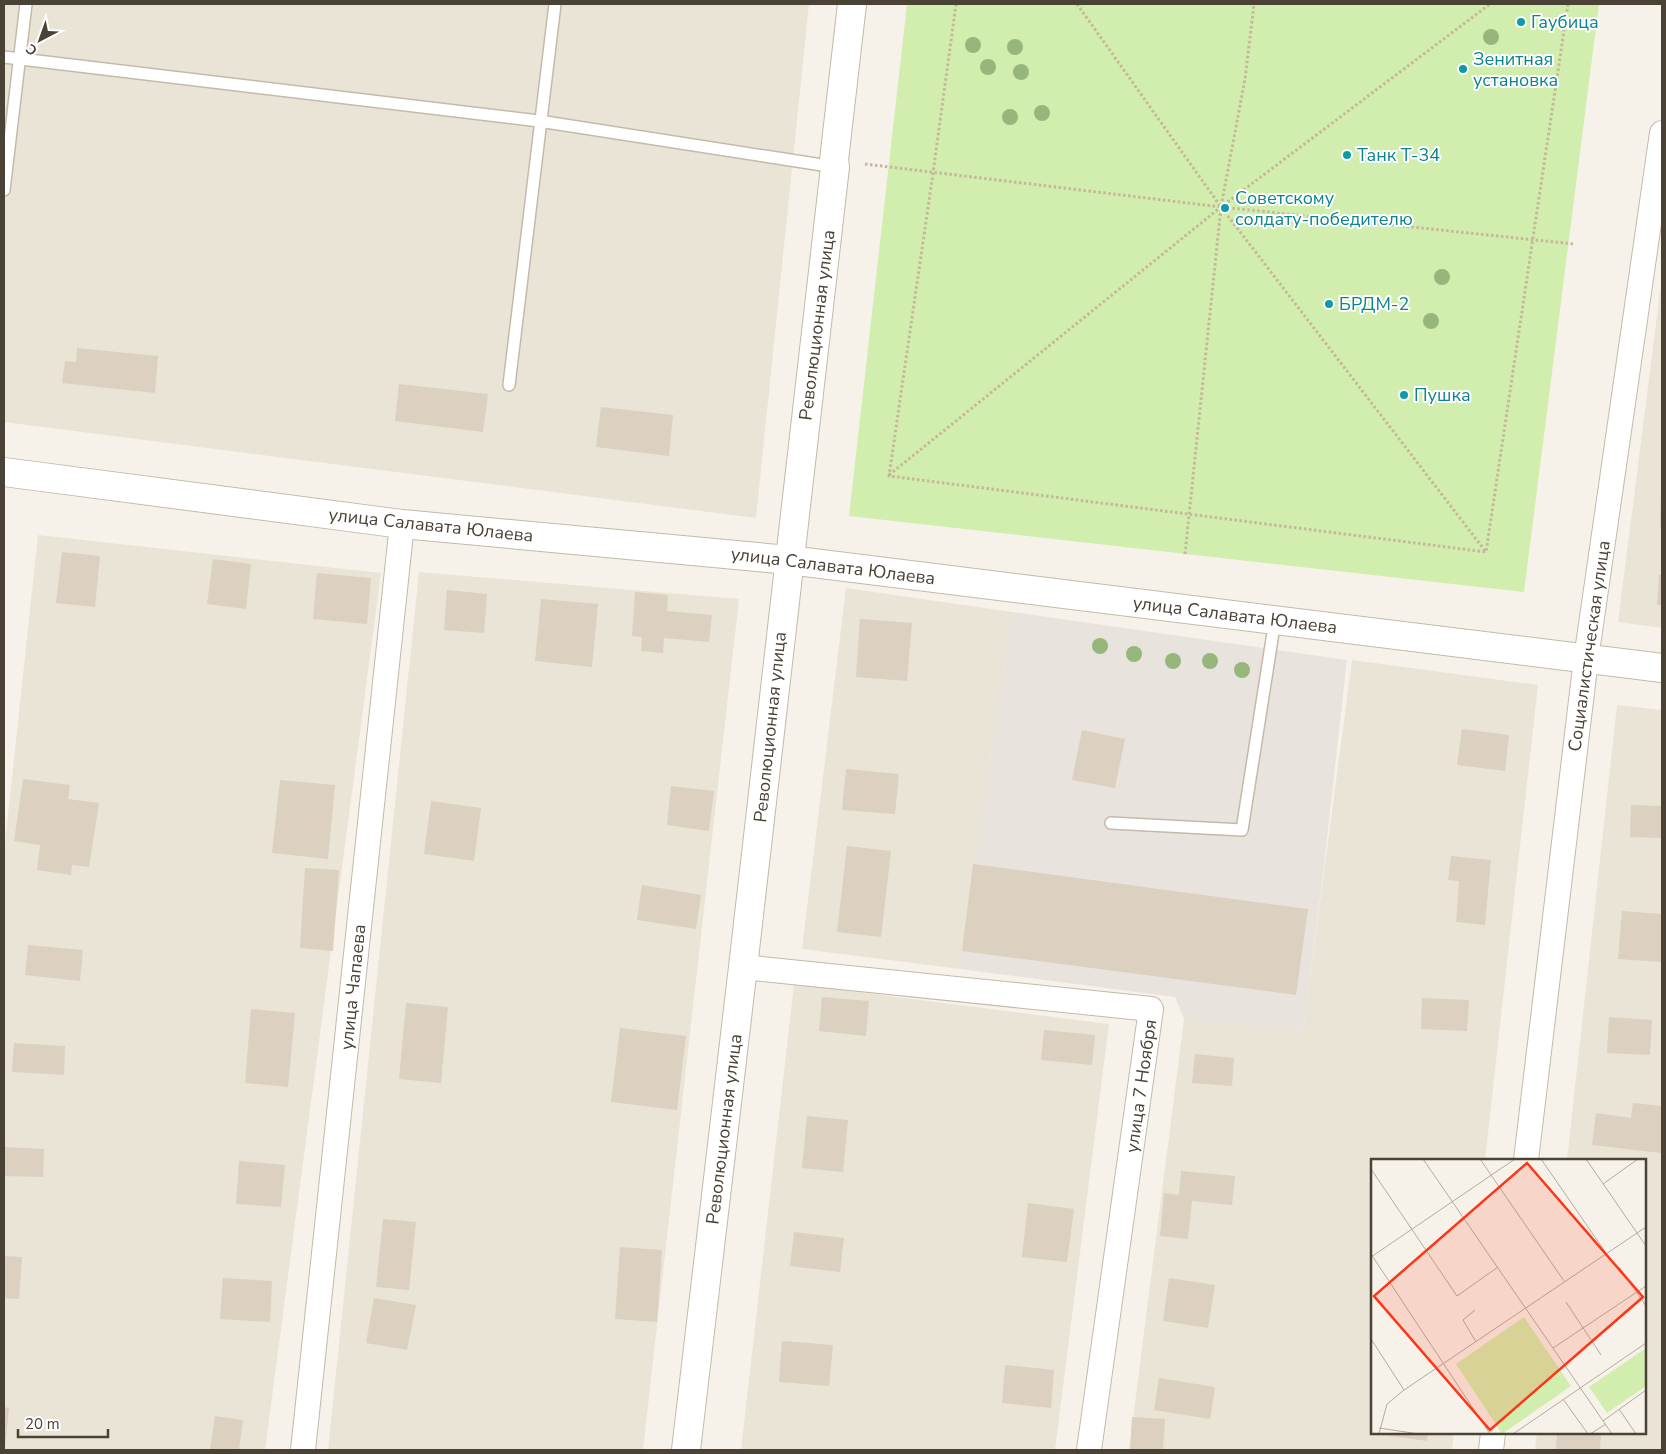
<svg xmlns="http://www.w3.org/2000/svg" width="1666" height="1454" font-family="'Nunito Sans',sans-serif">
<style>
.residential{fill:#eae4d6}
.industrial{fill:#e9e3dd}
.green{fill:#d2eeae}
.building{fill:#dcd0c0}
.lines{fill:none;stroke-linecap:round;stroke-linejoin:round}
.service-casing{stroke:#c3baaa;stroke-width:14}
.minor-casing{stroke:#c3baaa;stroke-width:26}
.tertiary-casing{stroke:#c3baaa;stroke-width:30}
.path{stroke:#c6b69a;stroke-width:3;stroke-dasharray:2.5 2.5;stroke-linecap:butt}
.service{stroke:#fff;stroke-width:11}
.minor{stroke:#fff;stroke-width:24}
.tertiary{stroke:#fff;stroke-width:28}
.tree{fill:#97b67c}
.culture-dot{fill:#0f9aa8;stroke:#fff;stroke-width:2}
.labels{text-anchor:middle;stroke-width:4;stroke-linejoin:round;paint-order:stroke}
.culture-label{font-size:18px;fill:#0d838f;stroke:#fff;text-anchor:start}
.street-label{font-size:18px;fill:#4b4236;stroke:#fff}
.inset-road{fill:none;stroke:#b2aca1;stroke-width:1}
.view{fill:#ff3517;fill-opacity:0.15;stroke:#ff3517;stroke-width:2.5}
.inset-edge{fill:none;stroke:#4b4236;stroke-width:2.5}
</style>
<rect width="100%" height="100%" fill="#f6f2e9"/>
<!-- residential -->
<g class="residential">
<polygon points="4,4 809,4 756,518 4,422"/>
<polygon points="1662,277 1662,628 1618,622"/>
<polygon points="38,535 381,573 265,1450 4,1450 4,852"/>
<polygon points="419,572 739,599 643,1450 328,1450"/>
<polygon points="846,588 1012,612 960,969 802,949"/>
<polygon points="1352,660 1538,685 1485,1160 1372,1160 1372,1433 1454,1433 1452,1450 1129,1450 1184,1019 1303,1031"/>
<polygon points="1617,705 1662,710 1662,1450 1535,1450 1537,1433 1645,1433 1645,1160 1567,1160"/>
<polygon points="794,984 1109,1024 1055,1450 741,1450"/>
</g>
<!-- industrial -->
<polygon class="industrial" points="1012,612 1347,660 1323,875 1303,1031 1184,1019 1175,997 960,969"/>
<!-- green -->
<polygon class="green" points="907,4 1599,4 1524,592 849,516"/>
<!-- building -->
<g class="building">
<polygon points="77,348 158,356 155,393 62,383 65,361 76,362"/>
<polygon points="399,384 488,394 483,432 395,421"/>
<polygon points="601,407 673,415 669,456 596,447"/>
<polygon points="1661,488 1662,488 1662,527 1660,527"/>
<polygon points="62,552 100,556 95,607 56,603"/>
<polygon points="213,559 251,564 246,609 207,604"/>
<polygon points="317,573 371,578 367,624 313,619"/>
<polygon points="1659,575 1662,575 1662,605 1657,605"/>
<polygon points="447,590 487,594 484,633 444,630"/>
<polygon points="635,592 668,595 667,611 712,615 709,642 664,638 663,653 641,651 642,637 632,636"/>
<polygon points="541,599 598,604 592,667 535,661"/>
<polygon points="860,619 912,623 907,681 856,677"/>
<polygon points="1462,729 1509,735 1505,771 1457,765"/>
<polygon points="1082,730 1125,739 1115,788 1072,780"/>
<polygon points="846,769 899,774 895,814 842,810"/>
<polygon points="23,779 70,785 68,799 99,803 89,867 72,865 71,875 37,870 40,845 14,841"/>
<polygon points="280,780 335,785 328,859 272,853"/>
<polygon points="671,786 714,791 709,831 667,825"/>
<polygon points="431,801 481,808 474,861 424,854"/>
<polygon points="1631,805 1662,806 1662,838 1630,837"/>
<polygon points="847,846 891,851 881,937 837,932"/>
<polygon points="1451,856 1491,860 1485,925 1456,922 1459,881 1448,880"/>
<polygon points="973,864 1308,909 1296,995 962,951"/>
<polygon points="305,868 339,870 333,951 300,948"/>
<polygon points="642,885 701,895 696,929 637,920"/>
<polygon points="1622,911 1662,914 1662,962 1618,959"/>
<polygon points="28,945 83,950 80,981 25,975"/>
<polygon points="822,997 869,1001 866,1036 819,1031"/>
<polygon points="1422,998 1469,1000 1467,1031 1421,1029"/>
<polygon points="406,1003 448,1007 441,1083 399,1079"/>
<polygon points="251,1009 295,1013 288,1087 245,1083"/>
<polygon points="1609,1017 1652,1020 1650,1055 1607,1053"/>
<polygon points="620,1028 686,1036 677,1110 611,1102"/>
<polygon points="1044,1030 1095,1035 1092,1065 1041,1060"/>
<polygon points="14,1043 65,1046 64,1075 12,1072"/>
<polygon points="1195,1054 1234,1058 1232,1086 1192,1083"/>
<polygon points="1633,1103 1662,1106 1661,1153 1592,1145 1596,1113 1631,1118"/>
<polygon points="807,1116 848,1120 843,1172 802,1168"/>
<polygon points="4,1147 44,1149 43,1177 4,1176"/>
<polygon points="239,1161 285,1165 281,1207 236,1204"/>
<polygon points="1181,1171 1235,1176 1232,1205 1192,1201 1188,1239 1160,1236 1164,1193 1179,1195"/>
<polygon points="1028,1203 1074,1209 1067,1262 1022,1257"/>
<polygon points="383,1219 416,1222 409,1290 376,1287"/>
<polygon points="794,1232 844,1238 840,1272 790,1266"/>
<polygon points="620,1247 662,1250 657,1322 615,1319"/>
<polygon points="4,1256 22,1257 19,1299 4,1298"/>
<polygon points="223,1278 272,1281 270,1322 220,1319"/>
<polygon points="1169,1278 1215,1285 1208,1328 1163,1321"/>
<polygon points="374,1298 416,1305 407,1350 366,1343"/>
<polygon points="782,1341 833,1345 829,1386 779,1382"/>
<polygon points="1005,1365 1054,1370 1051,1408 1002,1403"/>
<polygon points="1159,1378 1215,1387 1210,1419 1154,1410"/>
<polygon points="4,1407 9,1408 5,1448 4,1448"/>
<polygon points="215,1416 243,1420 239,1450 210,1450"/>
<polygon points="1132,1417 1165,1419 1163,1450 1130,1450"/>
<polygon points="1370,1433 1428,1433 1427,1441"/>
<polygon points="1557,1433 1601,1433 1600,1450 1556,1450"/>
</g>
<g class="lines">
<defs>
<g id="service">
<polyline points="4,57 539,121 835,167"/>
<polyline points="4,190 26,4"/>
<polyline points="509,385 555,4"/>
<polyline points="1111,823 1242,830 1275,620"/>
</g>
<g id="minor">
<polyline points="743,967 1151,1009 1089,1450"/>
<polyline points="1526,1160 1586,659 1662,133"/>
<polyline points="303,1450 402,524"/>
<polyline points="1491,1450 1493,1433"/>
</g>
<g id="tertiary">
<polyline points="4,472 402,524 789,560 1662,668"/>
<polyline points="686,1450 743,967 835,167 834,160 852,4"/>
</g>
</defs>
<!-- service casing -->
<use href="#service" class="service-casing"/>
<!-- minor casing -->
<use href="#minor" class="minor-casing"/>
<!-- tertiary casing -->
<use href="#tertiary" class="tertiary-casing"/>
<!-- path -->
<g class="path">
<polyline points="956,4 933,173 889,476 1486,552 1568,4"/>
<polyline points="1077,4 1221,207 1486,552"/>
<polyline points="865,164 1221,207 1574,244"/>
<polyline points="889,475 1221,207 1490,4"/>
<polyline points="1185,554 1221,207 1245,79 1254,4"/>
</g>
<!-- service -->
<use href="#service" class="service"/>
<!-- minor -->
<use href="#minor" class="minor"/>
<!-- tertiary -->
<use href="#tertiary" class="tertiary"/>
</g>
<!-- trees -->
<g class="tree">
<circle cx="1491" cy="37" r="8"/>
<circle cx="973" cy="45" r="8"/>
<circle cx="1015" cy="47" r="8"/>
<circle cx="988" cy="67" r="8"/>
<circle cx="1021" cy="72" r="8"/>
<circle cx="1042" cy="113" r="8"/>
<circle cx="1010" cy="117" r="8"/>
<circle cx="1442" cy="277" r="8"/>
<circle cx="1431" cy="321" r="8"/>
<circle cx="1100" cy="646" r="8"/>
<circle cx="1134" cy="654" r="8"/>
<circle cx="1173" cy="661" r="8"/>
<circle cx="1210" cy="661" r="8"/>
<circle cx="1242" cy="670" r="8"/>
</g>
<!-- markers -->
<g class="culture-dot">
<circle cx="1521" cy="22" r="5"/>
<circle cx="1463" cy="69" r="5"/>
<circle cx="1347" cy="155" r="5"/>
<circle cx="1225" cy="208" r="5"/>
<circle cx="1329" cy="304" r="5"/>
<circle cx="1404" cy="395" r="5"/>
</g>
<g class="labels">
<!-- culture labels -->
<g class="culture-label">
<text x="1531" y="28">Гаубица</text>
<text x="1473" y="65">Зенитная<tspan x="1473" dy="21">установка</tspan></text>
<text x="1357" y="161">Танк Т-34</text>
<text x="1235" y="204">Советскому<tspan x="1235" dy="21">солдату-победителю</tspan></text>
<text x="1339" y="310">БРДМ-2</text>
<text x="1414" y="401">Пушка</text>
</g>
<!-- street labels -->
<g class="street-label">
<text transform="translate(817 325) rotate(-83)" y="6">Революционная улица</text>
<text transform="translate(431 525) rotate(6)" y="6">улица Салавата Юлаева</text>
<text transform="translate(833 566) rotate(7)" y="6">улица Салавата Юлаева</text>
<text transform="translate(1235 615) rotate(7)" y="6">улица Салавата Юлаева</text>
<text transform="translate(1589 646) rotate(-82)" y="6">Социалистическая улица</text>
<text transform="translate(770 727) rotate(-84)" y="6">Революционная улица</text>
<text transform="translate(353 987) rotate(-84)" y="6">улица Чапаева</text>
<text transform="translate(1141 1086) rotate(-82)" y="6">улица 7 Ноября</text>
<text transform="translate(724 1129) rotate(-83)" y="6">Революционная улица</text>
</g>
</g>
<!-- overview -->
<g transform="translate(1371 1159)">
<rect width="275" height="275" fill="#f6f2e9"/>
<path d="M153 158 200 227 131 275 85 205ZM275 189V227L236 254 218 228Z" fill="#d2eeae"/>
<path class="inset-road" d="M52 0 241 275M109 0 193 122M170 0 235 94M215 0 275 87M0 10 86 137 127 108M232 25 267 0M0 95 119 275M0 98 144 0M248 108 275 147M195 143 230 196M104 151 92 161 105 183M0 180 33 231M182 189 275 127M192 240 217 275M248 250 265 275M232 262 275 231M8 269 48 275M8 275 16 245 33 231 275 68M142 275 275 184M219 275 235 265"/>
<path class="view" d="M156 4 272 138 119 271 3 137Z"/>
<rect width="275" height="275" class="inset-edge"/>
</g>
<!-- border -->
<rect width="1666" height="1454" fill="none" stroke="#4b4236" stroke-width="10"/>
<!-- north arrow -->
<g transform="translate(40 40) rotate(221)" stroke="#ffffff" stroke-width="4" paint-order="stroke">
<path d="M0-4L9 19L0 12L-9 19Z" fill="#4b4236"/>
<text y="-8" font-size="14" font-weight="bold" text-anchor="middle" fill="#4b4236">С</text>
</g>
<!-- scale -->
<path d="M18 1429v8h90v-8" fill="none" stroke="#4b4236" stroke-width="2.5"/>
<text x="25" y="1429" font-size="15" fill="#4b4236" stroke="#ffffff" stroke-width="4" paint-order="stroke">20 m</text>
</svg>
